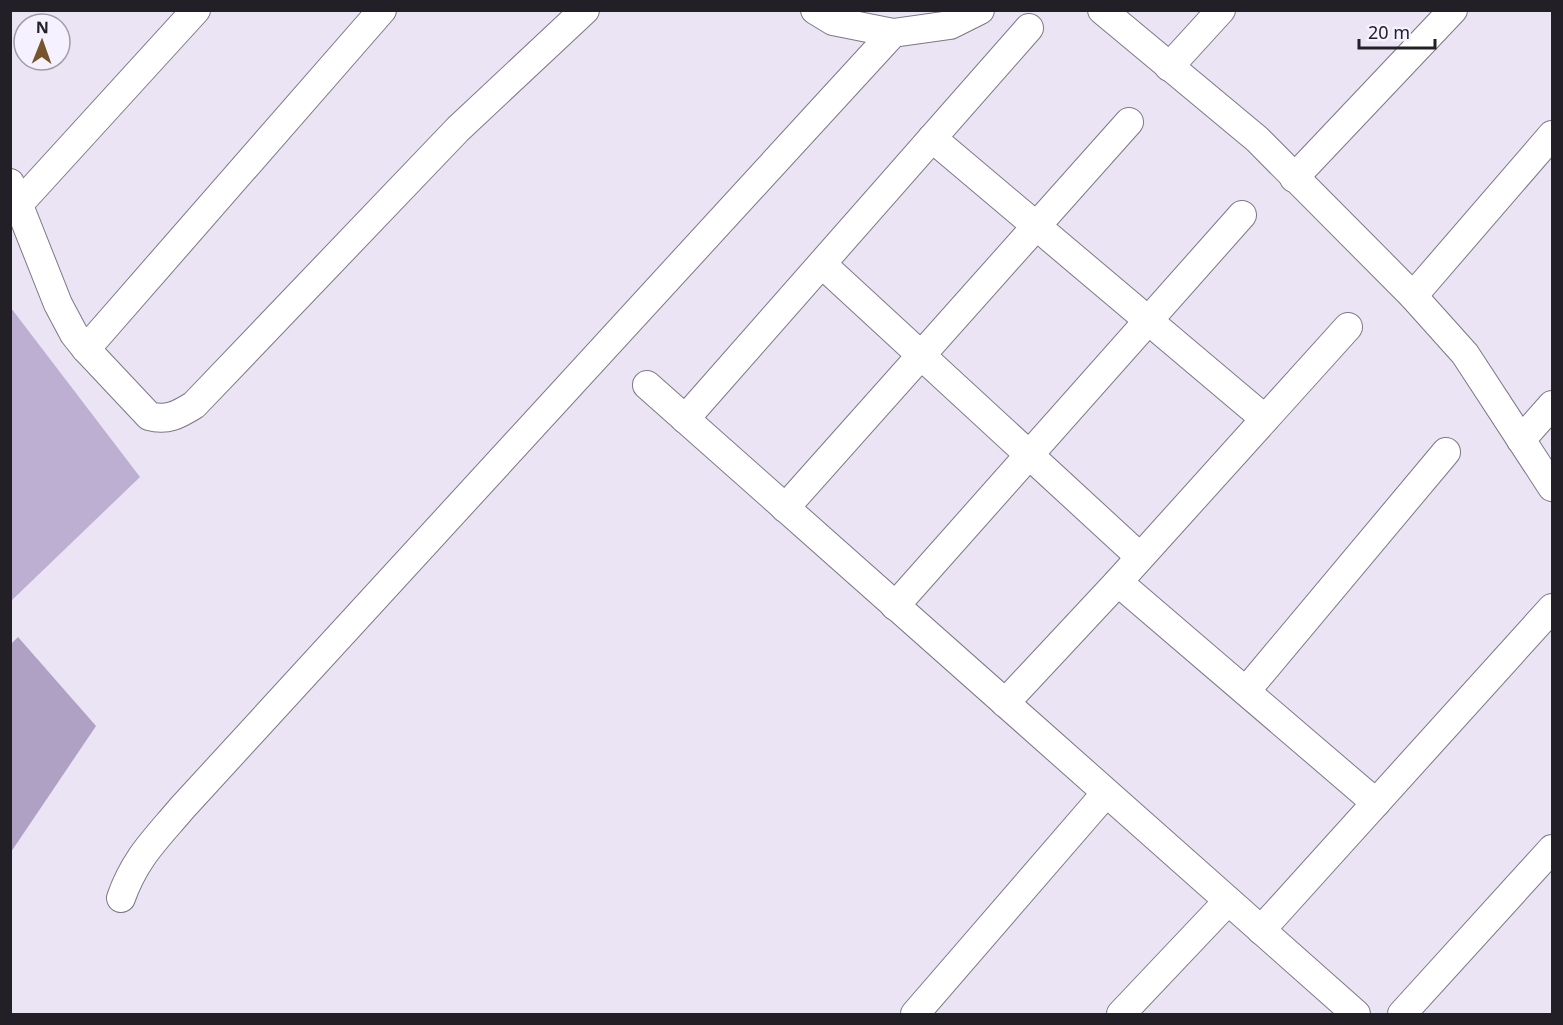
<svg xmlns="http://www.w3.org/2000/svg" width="1563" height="1025" font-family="'Noto Sans',sans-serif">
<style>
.forest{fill:#bcafd2}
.water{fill:#aea1c4}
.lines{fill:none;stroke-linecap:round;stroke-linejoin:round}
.street-casing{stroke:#7d7786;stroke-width:30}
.street{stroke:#fff;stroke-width:28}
</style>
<rect width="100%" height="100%" fill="#eae4f4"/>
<!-- forest -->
<polygon class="forest" points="11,308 140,477 11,601"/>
<!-- water -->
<polygon class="water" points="18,637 96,726 11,852 10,645"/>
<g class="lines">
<defs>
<g id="street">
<polyline points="815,10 833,21 893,33 950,25 980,10"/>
<polyline points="1102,10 1257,139 1413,296 1465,354 1552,487"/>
<polyline points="1169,67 1221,10"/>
<polyline points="932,138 1265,419"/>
<polyline points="1294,178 1453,10"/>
<path d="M10 183 58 304 74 334 86 349 149 416C167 421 178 415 194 405L458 129 585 10"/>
<polyline points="19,204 196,10"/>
<polyline points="822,264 1140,557"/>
<polyline points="1413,296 1552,135"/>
<polyline points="86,349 382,10"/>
<polyline points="647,385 1356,1014"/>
<polyline points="685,419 1029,28"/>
<polyline points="1521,440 1552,405"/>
<polyline points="785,508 1129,122"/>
<polyline points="1118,582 1376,803"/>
<polyline points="895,606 1242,215"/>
<polyline points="1246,691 1446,452"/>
<polyline points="1005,703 1118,582 1348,327"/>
<path d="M121 898C135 858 156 839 182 808L893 33"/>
<polyline points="1261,930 1552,608"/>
<polyline points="915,1014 1106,793"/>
<polyline points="1121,1014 1228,901"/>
<polyline points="1402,1014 1552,849"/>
</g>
</defs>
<!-- street casing -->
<use href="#street" class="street-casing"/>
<!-- street -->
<use href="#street" class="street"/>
</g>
<!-- border -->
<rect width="1563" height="1025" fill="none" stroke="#222026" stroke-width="24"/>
<!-- north arrow -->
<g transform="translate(42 42) rotate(1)"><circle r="28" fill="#f6f1ff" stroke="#a19da8" stroke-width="1.5"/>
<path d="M0-4.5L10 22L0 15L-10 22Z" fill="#76552c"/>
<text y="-9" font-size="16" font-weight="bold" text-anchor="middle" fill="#222026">N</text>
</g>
<!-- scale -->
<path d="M1359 39v9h76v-9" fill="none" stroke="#222026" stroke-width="3"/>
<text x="1368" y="39" font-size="18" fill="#222026" stroke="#f6f1ff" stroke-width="4.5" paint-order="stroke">20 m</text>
</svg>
